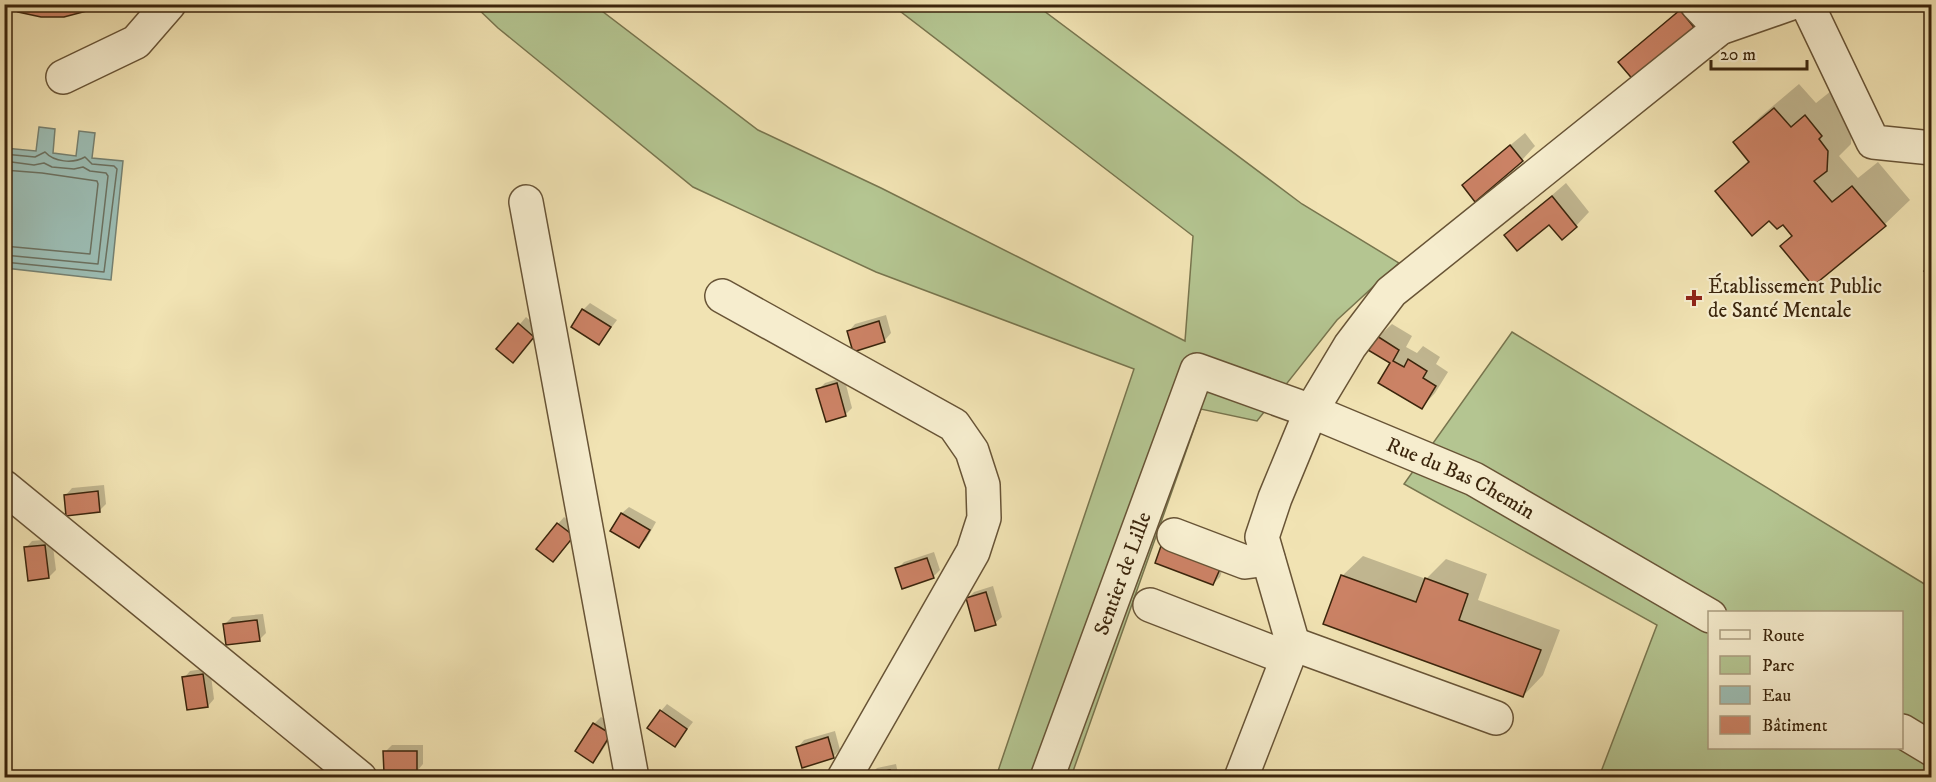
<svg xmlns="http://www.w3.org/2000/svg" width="1936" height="782" font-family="'IM FELL DW Pica',serif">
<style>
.green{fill:#b4c591;stroke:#78754e;stroke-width:1.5;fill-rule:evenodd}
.water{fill:#9cbdb4;stroke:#758071;stroke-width:1.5}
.shadow{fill:#0003}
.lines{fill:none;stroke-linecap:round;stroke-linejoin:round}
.shore{stroke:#6c7160;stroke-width:1.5}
.building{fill:#cb8265;stroke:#3b250c;stroke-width:1.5}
.minor-casing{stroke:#685436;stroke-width:36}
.minor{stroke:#f6edce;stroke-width:33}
.poi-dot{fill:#8f2418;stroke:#f6edce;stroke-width:2}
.labels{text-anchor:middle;stroke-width:4.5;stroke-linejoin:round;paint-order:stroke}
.poi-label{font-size:21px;fill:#3b250c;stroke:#f6edce;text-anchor:start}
.street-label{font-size:21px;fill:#3b250c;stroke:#f6edce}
</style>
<rect width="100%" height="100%" fill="#f1e3b3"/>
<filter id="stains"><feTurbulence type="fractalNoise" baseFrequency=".00333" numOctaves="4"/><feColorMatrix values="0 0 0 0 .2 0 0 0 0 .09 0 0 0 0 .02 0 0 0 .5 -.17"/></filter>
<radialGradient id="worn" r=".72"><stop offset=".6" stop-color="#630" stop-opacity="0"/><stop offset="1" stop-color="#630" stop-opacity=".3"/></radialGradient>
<!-- green -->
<g class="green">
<polygon points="474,5 594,5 758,130 881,188 1185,341 1193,236 892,5 1036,5 1302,204 1399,263 1337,320 1257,421 1201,409 1071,777 996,777 1134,369 876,272 693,187 498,28"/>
<path d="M1512 332 1931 588V777H1599L1657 625 1404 484ZM1710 612H1902V748H1710Z"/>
</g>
<!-- water -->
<polygon class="water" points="39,127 55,129 53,153 76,156 79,131 95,133 92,158 123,161 111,280 5,268 5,148 36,151"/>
<!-- shadow -->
<g class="shadow">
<polygon points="1686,4 1709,16 1696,30 1620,62"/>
<polygon points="1799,84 1816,103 1831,91 1852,125 1851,144 1839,156 1858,178 1878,162 1910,200 1885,224 1814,284 1782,246 1793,235 1783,223 1769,219 1717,191 1750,159 1735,142 1760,117"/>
<polygon points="1525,133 1535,146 1522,160 1478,172"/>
<polygon points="1566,183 1589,212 1576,226 1549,223 1506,235"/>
<polygon points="590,303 617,320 599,344 583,310"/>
<polygon points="886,315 891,333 885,340 854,350 849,331 855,324"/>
<polygon points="526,317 540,329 520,354 499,349"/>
<polygon points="1392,324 1412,336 1406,347 1417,353 1423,346 1440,357 1436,364 1448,372 1435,393 1422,407 1392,362 1378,337"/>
<polygon points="844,377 852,408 846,414 827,420 818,390 825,383"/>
<polygon points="104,485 106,504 99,511 66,495 72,488"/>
<polygon points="629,507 656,522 646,540 639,546 612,531 622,513"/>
<polygon points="564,517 580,529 538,549 558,524"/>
<polygon points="52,539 56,570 49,577 26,548 32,541"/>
<polygon points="1169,541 1225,562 1220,577 1213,584 1162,547"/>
<polygon points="934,552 940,570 933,577 897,569 904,562"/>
<polygon points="1363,556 1426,579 1446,559 1487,574 1478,600 1560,630 1543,675 1523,696 1342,576"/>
<polygon points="993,586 1002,617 995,623 967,599 974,592"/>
<polygon points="263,614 266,633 259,640 225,624 232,617"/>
<polygon points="210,668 214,699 208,706 184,678 190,671"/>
<polygon points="667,704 693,722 675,745 661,711"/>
<polygon points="601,717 617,727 600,754 593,761 594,724"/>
<polygon points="835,731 840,750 834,756 803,766 798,747 804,740"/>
<polygon points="392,745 423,745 423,764 417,771 385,752"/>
<polygon points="896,764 899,778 871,778 870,775 877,768"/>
</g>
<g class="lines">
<!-- shore -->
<g class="shore">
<path d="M4 154 35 157 45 152C54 162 73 164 85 157L92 164 114 166 117 169 104 272 4 262"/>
<polyline points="4,161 34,165 44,163 52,167 74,169 83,167 90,171 106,173 108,176 98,264 4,255"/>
<polyline points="4,170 42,173 97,181 98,184 90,254 4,246"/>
</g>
</g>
<!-- building -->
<g class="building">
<polygon points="4,4 101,4 94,9 64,17 41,17 18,12"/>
<polygon points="1680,10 1697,31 1635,82 1618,62"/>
<polygon points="1774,108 1791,127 1805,115 1822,136 1819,139 1828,151 1827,171 1814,181 1832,202 1852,186 1886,226 1813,286 1780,246 1792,236 1783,225 1777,229 1769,221 1752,236 1715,191 1749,162 1733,142"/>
<polygon points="1510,145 1523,161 1475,202 1462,185"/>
<polygon points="1552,196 1577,227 1562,240 1549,225 1517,251 1504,235"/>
<polygon points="1932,265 1932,280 1924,271"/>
<polygon points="582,309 611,327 599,345 571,327"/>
<polygon points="879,321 885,342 853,352 847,331"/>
<polygon points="518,323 534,337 513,363 496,349"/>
<polygon points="1377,336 1399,350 1393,361 1404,367 1408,359 1427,371 1423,378 1436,386 1422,409 1378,383 1390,363 1368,350"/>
<polygon points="837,383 846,416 826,422 816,389"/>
<polygon points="98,491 100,512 66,516 64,495"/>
<polygon points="621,513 650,530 639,548 610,531"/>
<polygon points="557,523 574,536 553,562 536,549"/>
<polygon points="45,545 49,578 28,581 24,547"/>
<polygon points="1161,546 1220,569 1213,585 1155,563"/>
<polygon points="927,558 934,578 902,589 895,568"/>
<polygon points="1341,575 1416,602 1425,578 1468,594 1459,620 1541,650 1523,697 1323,624"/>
<polygon points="986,592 996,625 975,631 966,598"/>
<polygon points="257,620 260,641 226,645 223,624"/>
<polygon points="203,674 208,707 187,710 182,677"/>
<polygon points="660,710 687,729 675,747 647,728"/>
<polygon points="593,723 611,734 593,763 575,751"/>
<polygon points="828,737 834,758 802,768 796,747"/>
<polygon points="383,751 417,751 417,772 384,773"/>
<polygon points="890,770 892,778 869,778 868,775"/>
</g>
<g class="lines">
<defs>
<g id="minor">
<polyline points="1697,4 1720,28"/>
<polyline points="1807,4 1873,142 1932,148"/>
<polyline points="63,77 136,42 169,4"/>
<polyline points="526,202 632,778"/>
<polyline points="722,296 954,425 972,451 983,485 984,518 973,552 844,778"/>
<polyline points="4,487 360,778"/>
<polyline points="1174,535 1245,562 1268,559"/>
<polyline points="1150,605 1287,658"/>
<polyline points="1293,644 1496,718"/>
<polyline points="1902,731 1932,749"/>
<path id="s1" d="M1047 778 1197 370 1311 411 1474 479 1710 616"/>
<polyline points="1241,778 1293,644 1262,537 1275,498 1311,411 1350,346 1391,292 1720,28 1789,4"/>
</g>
</defs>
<!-- minor casing -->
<use href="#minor" class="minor-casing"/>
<!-- minor -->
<use href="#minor" class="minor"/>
</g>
<!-- markers -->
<path class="poi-dot" d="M1691 289h6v6h6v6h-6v6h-6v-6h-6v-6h6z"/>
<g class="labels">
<!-- poi labels -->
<g class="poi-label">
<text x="1708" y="293">Établissement Public<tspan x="1708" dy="24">de Santé Mentale</tspan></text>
</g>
<!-- street labels -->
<g class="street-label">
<text dy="7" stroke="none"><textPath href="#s1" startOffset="720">Rue du Bas Chemin</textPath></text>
<text dy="7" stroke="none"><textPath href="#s1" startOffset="218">Sentier de Lille</textPath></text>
</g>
</g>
<!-- margin -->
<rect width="1936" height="782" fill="none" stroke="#f1e3b3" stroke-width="24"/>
<rect x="6" y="6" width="1924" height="770" fill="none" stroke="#3b250c" stroke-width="3"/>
<rect x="12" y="12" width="1912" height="758" fill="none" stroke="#3b250c" stroke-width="1.5"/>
<!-- legend -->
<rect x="1708" y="611" width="195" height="138" fill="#f6edce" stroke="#ab9d80" stroke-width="1.5"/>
<rect x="1720" y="630" width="30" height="9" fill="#f6edce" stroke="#ab9d80" stroke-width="1.5"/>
<text x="1762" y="641" font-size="18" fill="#3b250c">Route</text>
<rect x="1720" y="656" width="30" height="18" fill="#b4c591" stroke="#ab9d80" stroke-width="1.5"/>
<text x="1762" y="671" font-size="18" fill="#3b250c">Parc</text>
<rect x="1720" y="686" width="30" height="18" fill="#9cbdb4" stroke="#ab9d80" stroke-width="1.5"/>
<text x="1762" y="701" font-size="18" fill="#3b250c">Eau</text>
<rect x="1720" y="716" width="30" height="18" fill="#cb8265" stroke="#ab9d80" stroke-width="1.5"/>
<text x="1762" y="731" font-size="18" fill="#3b250c">Bâtiment</text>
<!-- scale -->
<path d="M1711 60v9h96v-9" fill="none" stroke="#3b250c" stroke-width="3"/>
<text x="1720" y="60" font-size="18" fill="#3b250c" stroke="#f6edce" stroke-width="4.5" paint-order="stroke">20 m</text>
<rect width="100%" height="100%" filter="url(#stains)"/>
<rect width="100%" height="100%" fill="url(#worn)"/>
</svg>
